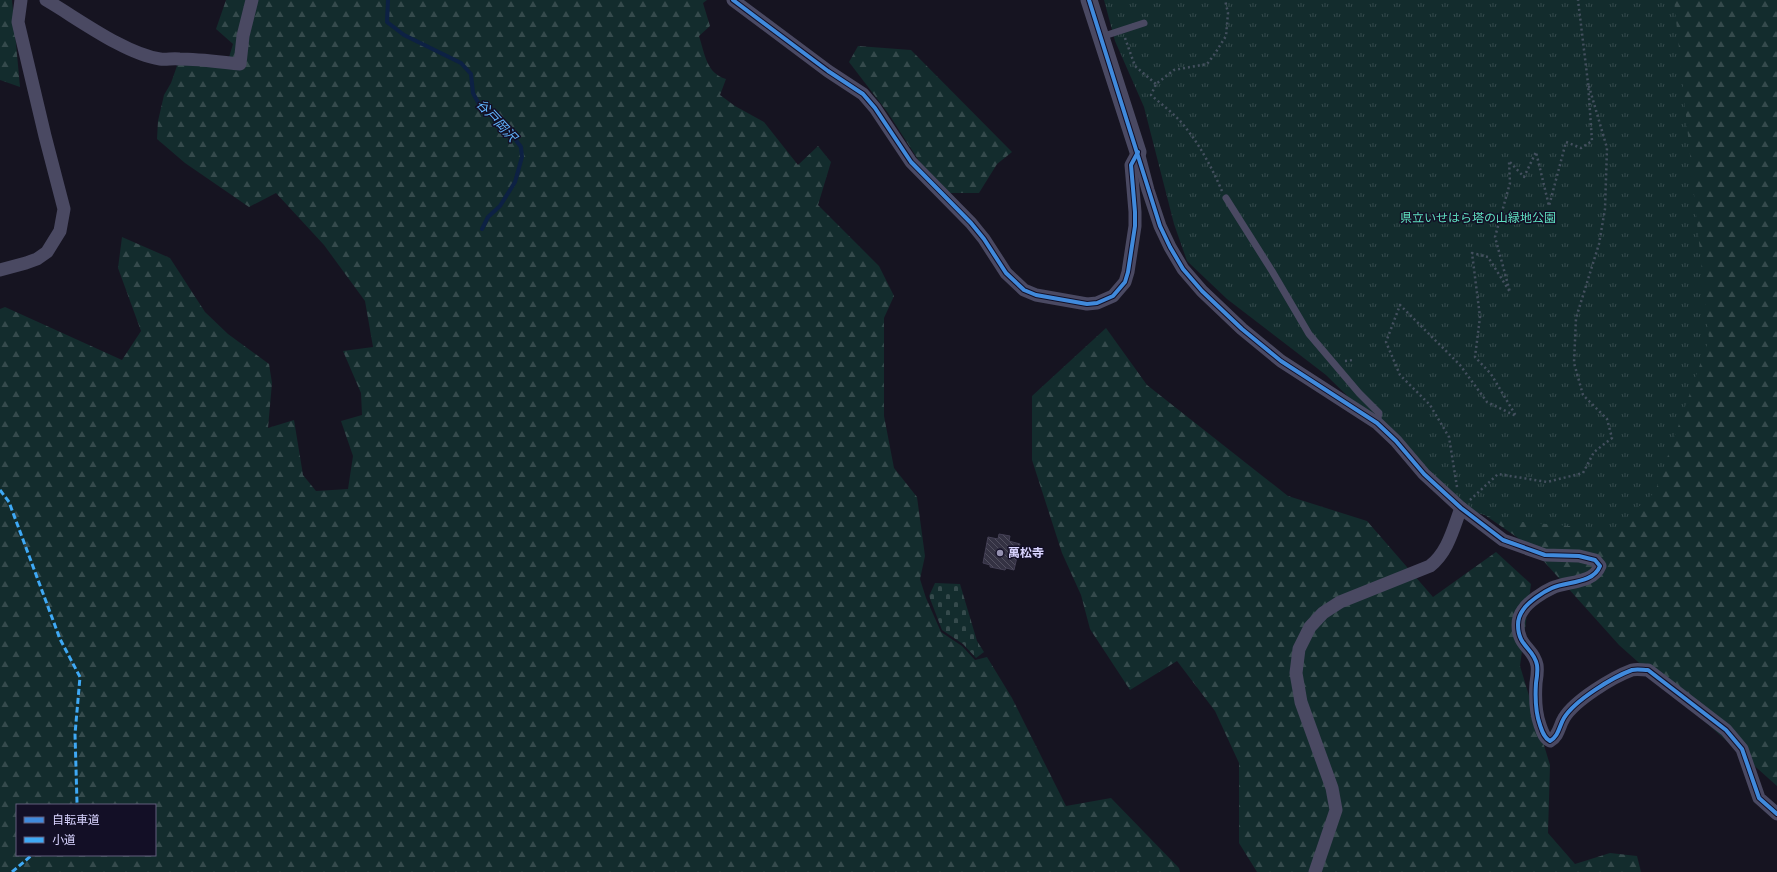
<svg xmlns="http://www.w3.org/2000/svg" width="1777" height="872" font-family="Quicksand,'Noto Sans JP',sans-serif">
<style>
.forest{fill:url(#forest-firs);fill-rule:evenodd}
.cemetery{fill:url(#cemetery-stones)}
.park{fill:url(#park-tufts)}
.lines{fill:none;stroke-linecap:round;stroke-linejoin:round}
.stream{stroke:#0d2144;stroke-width:4}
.building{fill:url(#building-back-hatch);stroke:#433f54}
.path{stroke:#44505f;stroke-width:2.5;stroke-dasharray:2 3;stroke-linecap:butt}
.service{stroke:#4a4962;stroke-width:7}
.minor{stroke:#4a4962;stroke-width:13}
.tertiary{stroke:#4a4962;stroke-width:17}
.quiet{stroke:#3fa9f5;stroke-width:3;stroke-dasharray:6 3;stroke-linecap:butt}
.cycleway-casing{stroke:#130f26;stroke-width:6}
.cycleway{stroke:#408adc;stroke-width:4}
.poi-dot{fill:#9591b1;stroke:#130f26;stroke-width:1.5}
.labels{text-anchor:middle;stroke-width:3;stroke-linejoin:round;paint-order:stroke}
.park-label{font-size:12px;fill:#5fe0c0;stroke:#130f26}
.poi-label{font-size:12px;font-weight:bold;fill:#d9d4ff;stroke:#130f26;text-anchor:start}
.water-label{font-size:13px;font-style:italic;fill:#62b6ff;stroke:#130f26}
</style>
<defs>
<pattern id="forest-firs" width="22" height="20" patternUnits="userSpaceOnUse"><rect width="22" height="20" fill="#132c2d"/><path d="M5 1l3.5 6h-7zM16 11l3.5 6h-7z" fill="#354a4c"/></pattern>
<pattern id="cemetery-stones" width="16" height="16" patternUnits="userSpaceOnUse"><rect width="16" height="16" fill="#132c2d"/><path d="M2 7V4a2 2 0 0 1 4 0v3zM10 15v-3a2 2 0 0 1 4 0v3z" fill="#354a4c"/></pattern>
<pattern id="park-tufts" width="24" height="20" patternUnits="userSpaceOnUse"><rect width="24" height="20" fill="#132c2d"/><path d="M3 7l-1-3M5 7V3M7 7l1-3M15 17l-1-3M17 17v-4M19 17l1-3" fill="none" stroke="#354a4c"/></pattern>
<pattern id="building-back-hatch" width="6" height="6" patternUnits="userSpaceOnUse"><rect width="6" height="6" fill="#343243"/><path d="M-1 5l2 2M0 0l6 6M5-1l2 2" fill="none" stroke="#514f5f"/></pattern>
</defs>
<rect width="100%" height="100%" fill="#161421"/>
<!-- forest -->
<g class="forest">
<polygon points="0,0 12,0 20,87 0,80"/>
<path d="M226 0H707L703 3 710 26 699 36C705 54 706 73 726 79L720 95 735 106 764 122 798 165 818 146 831 162 818 205 879 266 894 296 884 318V416L894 468 917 497 925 556 920 579 926 598 941 632 962 646 975 660 987 657 1012 698 1066 806 1111 798 1179 868 1180 872H0V309L5 307 122 360 141 331 118 268 122 237 170 258 205 312 228 334 269 364 272 383 268 428 294 420 303 475 316 491 348 489 353 456 341 421 362 415 361 393 343 351 373 347 365 301 324 245 276 193 249 207 185 163 157 139 158 121 164 95 171 83 178 63 227 64 233 44 216 29ZM17 805H155V855H17Z"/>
<polygon points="1268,0 1777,0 1777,786 1619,645 1531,547 1414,466"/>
<polygon points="858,46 911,50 1012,152 997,164 979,193 950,193 921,164 888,113 849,62"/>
<polygon points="1106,328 1147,385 1288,496 1367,521 1433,597 1496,552 1531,584 1520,666 1550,765 1548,833 1575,864 1610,853 1637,856 1641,872 1257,872 1239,843 1239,763 1215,711 1177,661 1130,690 1090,629 1081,595 1062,553 1032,460 1032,396"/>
</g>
<!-- cemetery -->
<polygon class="cemetery" points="935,583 960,584 977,641 984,652 976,658 963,644 942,630 929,596"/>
<!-- park -->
<polygon class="park" points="1104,0 1674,0 1709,339 1655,492 1613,530 1501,520 1461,508 1326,375 1227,299 1187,261 1174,224 1144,107 1115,41"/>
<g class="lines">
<!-- stream -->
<polyline class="stream" points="388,0 387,22 404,35 461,63 471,74 473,93 480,106 495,116 509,131 521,147 522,157 515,182 500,206 488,217 482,229"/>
</g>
<!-- building -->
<polygon class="building" points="999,534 1010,536 1009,541 1020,544 1014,570 1006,568 1005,570 990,567 990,565 983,563 988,537 998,539"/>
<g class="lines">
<!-- path -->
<g class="path">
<polyline points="1125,38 1135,66 1156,84"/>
<path d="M1222 191C1211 166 1199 143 1181 122 1172 112 1161 104 1151 95L1156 84 1174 70 1207 64 1214 55 1226 36 1228 13 1225 0"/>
<polyline points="1345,361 1353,360"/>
<polyline points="1457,487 1449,437 1430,405 1400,375 1386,342 1400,305 1460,365 1487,402 1516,416 1491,374 1475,357 1480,317 1472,253 1488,257 1510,292 1495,237 1510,183 1509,161 1524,177 1536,152 1549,206 1566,142 1581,148 1592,141 1588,83 1578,0"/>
<polyline points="1470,500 1498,474 1547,482 1583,473 1594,452 1612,438 1607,419 1583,395 1574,363 1576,318 1599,244 1605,209 1607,148 1588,83"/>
</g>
<!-- service -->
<g class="service">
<polyline points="1101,37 1144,23"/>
<polyline points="1226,198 1272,271 1309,334 1359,393 1379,413 1377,423"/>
</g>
<!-- minor -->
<g class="minor">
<path d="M46 0C77 18 125 54 160 59 166 60 173 58 179 59 199 59 220 62 240 64L243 36 252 0"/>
<polyline points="733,0 828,71 863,94 875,108 911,162 971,223 984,239 1006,273 1024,290 1036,295 1087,304 1097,303 1113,296 1125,282 1128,272 1135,226 1135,212 1131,165 1138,152"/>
<path d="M1138 152 1148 190 1160 226 1170 247 1183 269 1202 291 1242 329 1281 361 1377 423 1396 441 1424 474 1461 508 1503 540 1545 555 1579 556 1595 560 1600 566C1593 584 1567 581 1552 588 1543 592 1528 602 1523 610 1520 614 1518 620 1518 625 1518 647 1534 648 1537 665 1538 671 1537 677 1536 683 1535 698 1535 711 1540 725 1542 731 1544 738 1550 741 1559 736 1559 726 1564 718 1575 700 1613 677 1632 670 1637 669 1643 670 1648 670L1726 730 1742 749 1759 798 1777 814"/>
<polyline points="0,270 26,263 37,259 47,252 60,231 64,209 45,136 18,22 21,0"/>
<path d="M1315 872 1336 810 1332 788 1301 702 1296 673 1299 649 1310 627 1323 613 1340 602 1430 566C1448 552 1453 529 1461 508"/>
</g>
<!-- tertiary -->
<polyline class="tertiary" points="1089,0 1138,152"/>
<!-- quiet -->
<g class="quiet">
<polyline points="0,490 9,502 60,639 80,677 75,734 77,803 75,805"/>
<polyline points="12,872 32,855"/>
</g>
<defs>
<g id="cycleway">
<polyline points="733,0 828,71 863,94 875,108 911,162 971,223 984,239 1006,273 1024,290 1036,295 1087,304 1097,303 1113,296 1125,282 1128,272 1135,226 1135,212 1131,165 1138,152"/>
<path d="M1089 0 1160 226 1170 247 1183 269 1202 291 1242 329 1281 361 1377 423 1396 441 1424 474 1461 508 1503 540 1545 555 1579 556 1595 560 1600 566C1593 584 1567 581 1552 588 1543 592 1528 602 1523 610 1520 614 1518 620 1518 625 1518 647 1534 648 1537 665 1538 671 1537 677 1536 683 1535 698 1535 711 1540 725 1542 731 1544 738 1550 741 1559 736 1559 726 1564 718 1575 700 1613 677 1632 670 1637 669 1643 670 1648 670L1726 730 1742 749 1759 798 1777 814"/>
</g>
</defs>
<!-- cycleway casing -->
<use href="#cycleway" class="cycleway-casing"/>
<!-- cycleway -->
<use href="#cycleway" class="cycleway"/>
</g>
<!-- markers -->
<circle class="poi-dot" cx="1000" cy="553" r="4"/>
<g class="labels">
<!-- park labels -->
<g class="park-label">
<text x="1478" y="222">県立いせはら塔の山緑地公園</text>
</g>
<!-- poi labels -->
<g class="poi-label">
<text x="1008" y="557">萬松寺</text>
</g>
<!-- water labels -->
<g class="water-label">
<text transform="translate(497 120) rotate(47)" y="5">谷戸岡沢</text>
</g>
</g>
<!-- legend -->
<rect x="16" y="804" width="140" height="52" fill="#130f26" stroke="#625e7d"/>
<rect x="24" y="817" width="20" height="6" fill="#408adc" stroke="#625e7d"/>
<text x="52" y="824" font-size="12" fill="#d9d4ff">自転車道</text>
<rect x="24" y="837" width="20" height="6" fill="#3fa9f5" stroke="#625e7d"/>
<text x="52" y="844" font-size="12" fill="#d9d4ff">小道</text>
</svg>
